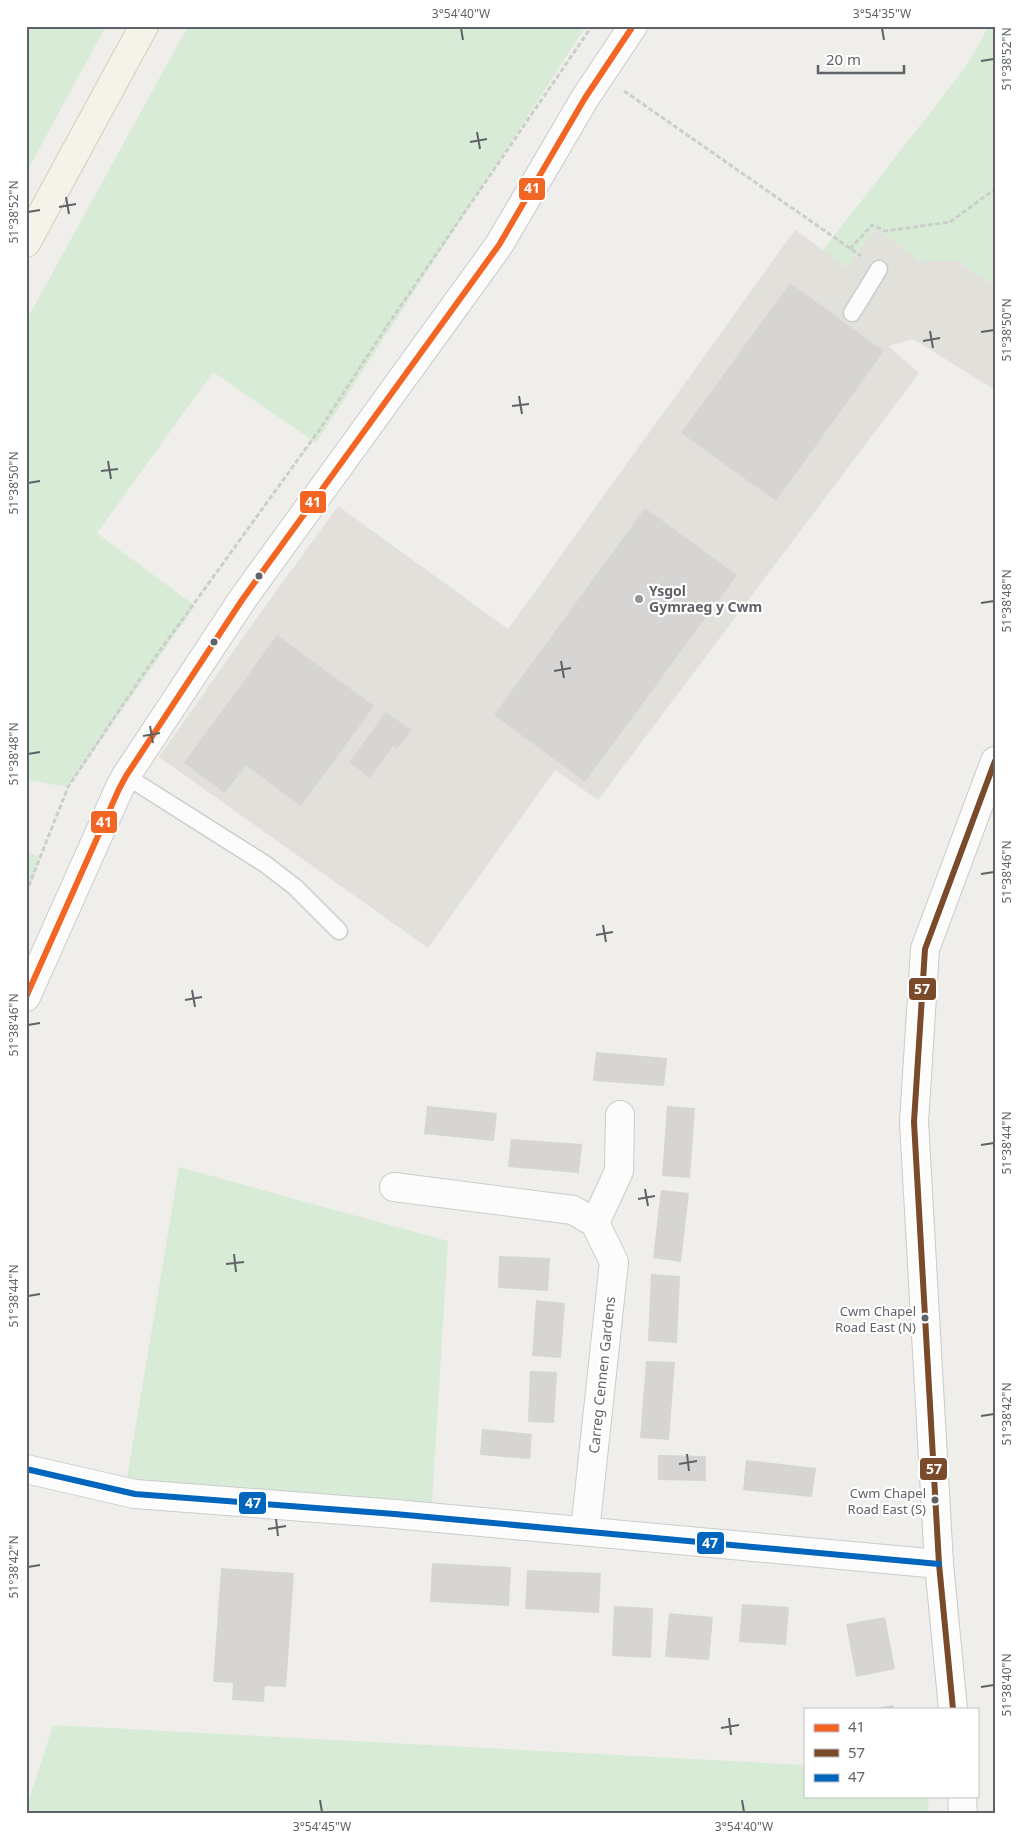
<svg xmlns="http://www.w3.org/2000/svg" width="1021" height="1840" font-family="'Noto Sans',sans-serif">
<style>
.education{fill:#e2e0da}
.green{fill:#d8ebd6}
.building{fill:#d6d5d3}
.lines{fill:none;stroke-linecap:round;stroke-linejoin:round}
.lane-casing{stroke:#cbcccc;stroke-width:19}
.street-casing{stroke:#cbcccc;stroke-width:30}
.secondary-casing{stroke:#cacacb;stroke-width:30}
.primary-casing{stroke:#d7ceb8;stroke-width:30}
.path{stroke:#cacfcc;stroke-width:3;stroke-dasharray:5 2.5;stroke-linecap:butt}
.lane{stroke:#fdfcfc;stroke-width:16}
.street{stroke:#fdfcfc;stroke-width:28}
.secondary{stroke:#fdfcfc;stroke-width:28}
.primary{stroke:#f4f2e9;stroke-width:28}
.bus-1-casing{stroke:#fff;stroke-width:10}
.bus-2-casing{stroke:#fff;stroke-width:10}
.bus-3-casing{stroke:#fff;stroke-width:10}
.bus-1{stroke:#f26522;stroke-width:6}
.bus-2{stroke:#7a4b2a;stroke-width:6}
.bus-3{stroke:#0065bd;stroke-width:6}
.ticks{fill:none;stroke:#5f6368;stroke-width:2}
.bus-dot{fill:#5f6368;stroke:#fff;stroke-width:2}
.poi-dot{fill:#919496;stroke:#fff;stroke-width:2}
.labels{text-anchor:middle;stroke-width:4.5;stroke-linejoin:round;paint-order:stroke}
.bus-label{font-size:13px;fill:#5f6368;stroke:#fff;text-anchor:end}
.poi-label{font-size:14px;font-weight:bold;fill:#5f6368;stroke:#fff;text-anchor:start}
.street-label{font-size:14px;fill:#5f6368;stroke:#fff}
.line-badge{stroke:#fff;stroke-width:2}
.badge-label{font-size:14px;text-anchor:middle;font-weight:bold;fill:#fff}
.neatline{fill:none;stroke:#5f6368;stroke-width:2}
.ticks-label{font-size:12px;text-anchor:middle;fill:#5f6368}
</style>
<rect width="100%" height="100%" fill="#efeeea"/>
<!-- education -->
<polygon class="education" points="875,228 920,261 958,261 995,286 995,390 913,339 888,346 919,373 598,800 555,770 428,948 159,757 256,619 338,506 508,629 795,230 847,267"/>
<!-- green -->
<g class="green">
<polygon points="26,26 106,26 26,173"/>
<polygon points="188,26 586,26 316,443 213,372 97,533 195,606 68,787 26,780 26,321"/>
<polygon points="989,26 995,26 995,286 958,261 920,261 875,228 847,267 823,250 965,68"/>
<polygon points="26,850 40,858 26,895"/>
<polygon points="179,1167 448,1241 432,1505 126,1484"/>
<polygon points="53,1725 805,1765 805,1796 929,1796 928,1814 26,1814 26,1809"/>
</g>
<!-- building -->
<g class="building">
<polygon points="790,283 884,351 776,501 681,433"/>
<polygon points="645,508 737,575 585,782 494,715"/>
<polygon points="277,635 374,706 301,806 246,765 225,793 184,763"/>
<polygon points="386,712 411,730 397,749 393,746 370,778 349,762"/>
<polygon points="596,1052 667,1058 664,1086 593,1081"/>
<polygon points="427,1106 497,1113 494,1141 424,1134"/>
<polygon points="667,1106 695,1108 690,1178 662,1176"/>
<polygon points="511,1139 582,1144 579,1173 508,1167"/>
<polygon points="661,1190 689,1193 681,1262 653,1258"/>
<polygon points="499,1256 550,1258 548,1291 498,1288"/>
<polygon points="651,1274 680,1276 677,1343 648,1341"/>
<polygon points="536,1300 565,1303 561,1358 532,1356"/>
<polygon points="646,1361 675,1362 669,1440 640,1438"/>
<polygon points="530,1371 557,1372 554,1423 528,1422"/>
<polygon points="482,1429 532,1434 530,1459 480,1455"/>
<polygon points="658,1455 706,1456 706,1481 658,1480"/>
<polygon points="746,1460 816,1468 812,1497 743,1490"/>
<polygon points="432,1563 511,1567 509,1606 430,1602"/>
<polygon points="221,1568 294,1573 286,1687 265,1686 264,1702 232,1700 233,1683 213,1682"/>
<polygon points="527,1570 601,1573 599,1613 525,1609"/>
<polygon points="742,1604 789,1607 786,1645 739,1642"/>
<polygon points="614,1606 653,1608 651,1658 612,1656"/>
<polygon points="669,1613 713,1617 709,1660 665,1657"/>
<polygon points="885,1617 895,1669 856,1677 846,1624"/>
<polygon points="893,1705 894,1709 878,1709 877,1708"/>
</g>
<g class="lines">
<defs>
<g id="lane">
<polyline points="852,313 879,269"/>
<polyline points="126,776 265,864 295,887 339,931"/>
</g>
<g id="street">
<polyline points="394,1187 573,1210 595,1223 614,1262 585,1531"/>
<polyline points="595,1223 619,1171 620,1115"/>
<polyline points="26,1469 135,1494 395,1514 939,1564"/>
</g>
<g id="secondary">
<polyline points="26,997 119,789 126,776 242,600 499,245 585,98 633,26"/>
<polyline points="953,1709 939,1564 914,1122 925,949 995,761"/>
<polyline points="962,1796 963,1814"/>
</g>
<polyline id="primary" points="26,243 144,26"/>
</defs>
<!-- lane casing -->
<use href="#lane" class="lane-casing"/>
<!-- street casing -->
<use href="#street" class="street-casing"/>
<!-- secondary casing -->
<use href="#secondary" class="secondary-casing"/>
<!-- primary casing -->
<use href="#primary" class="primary-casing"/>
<!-- path -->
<g class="path">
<polyline points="624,91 861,256"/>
<polyline points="850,249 872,225 885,231 950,222 995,189"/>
<polyline points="26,893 68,787 146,670 320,429 387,326 592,26"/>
</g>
<!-- lane -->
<use href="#lane" class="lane"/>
<!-- street -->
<use href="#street" class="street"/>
<!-- secondary -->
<use href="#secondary" class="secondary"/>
<!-- primary -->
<use href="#primary" class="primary"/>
<defs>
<polyline id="bus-1" points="26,997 119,789 126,776 242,600 499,245 585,98 633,26"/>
<polyline id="bus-2" points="953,1709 939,1564 914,1122 925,949 995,761"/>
<polyline id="bus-3" points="26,1469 135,1494 395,1514 939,1564"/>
</defs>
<!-- bus-1 casing -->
<use href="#bus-1" class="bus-1-casing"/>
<!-- bus-2 casing -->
<use href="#bus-2" class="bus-2-casing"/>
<!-- bus-3 casing -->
<use href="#bus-3" class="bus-3-casing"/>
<!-- bus-1 -->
<use href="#bus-1" class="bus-1"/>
<!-- bus-2 -->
<use href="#bus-2" class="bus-2"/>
<!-- bus-3 -->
<use href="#bus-3" class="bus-3"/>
</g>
<!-- ticks -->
<path class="ticks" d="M461 28 463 40M882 28 884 40M981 61 994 59M477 132 480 149M470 142 487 139M66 197 69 214M59 207 76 204M28 212 40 210M930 331 933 348M981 332 994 330M923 341 940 338M519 396 522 414M512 406 529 404M108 461 111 479M101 471 118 469M28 483 40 481M981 603 994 601M561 661 564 678M554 671 571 668M150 726 153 743M143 736 160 733M28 754 40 752M981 874 994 872M603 925 606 942M596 935 613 932M192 990 195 1007M185 1000 202 997M28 1025 40 1023M981 1145 994 1143M645 1189 648 1206M638 1199 655 1196M234 1254 236 1272M226 1264 244 1262M28 1296 40 1294M981 1416 994 1414M687 1454 689 1471M679 1464 697 1461M276 1519 278 1536M268 1529 286 1526M28 1567 40 1565M981 1687 994 1685M729 1718 731 1735M721 1728 739 1725M320 1800 322 1812M742 1800 744 1812"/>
<!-- markers -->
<g class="bus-dot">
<circle cx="259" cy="576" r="4.5"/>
<circle cx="214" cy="642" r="4.5"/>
<circle cx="925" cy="1318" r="4.5"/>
<circle cx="935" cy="1500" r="4.5"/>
</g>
<circle class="poi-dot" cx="639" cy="599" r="5"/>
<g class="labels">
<!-- bus labels -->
<g class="bus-label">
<text x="916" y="1316">Cwm Chapel<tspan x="916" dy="16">Road East (N)</tspan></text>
<text x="926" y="1498">Cwm Chapel<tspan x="926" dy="16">Road East (S)</tspan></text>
</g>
<!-- poi labels -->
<g class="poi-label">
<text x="649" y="596">Ysgol<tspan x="649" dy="16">Gymraeg y Cwm</tspan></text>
</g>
<!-- street labels -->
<g class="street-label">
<text transform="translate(602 1375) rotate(-84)" y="5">Carreg Cennen Gardens</text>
</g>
</g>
<g class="line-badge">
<rect x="518" y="177" width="28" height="24" rx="5" fill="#f26522"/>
<rect x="299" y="490" width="28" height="24" rx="5" fill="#f26522"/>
<rect x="90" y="810" width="28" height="24" rx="5" fill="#f26522"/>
<rect x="908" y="977" width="29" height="24" rx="5" fill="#7a4b2a"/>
<rect x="919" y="1457" width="29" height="24" rx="5" fill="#7a4b2a"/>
<rect x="238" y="1491" width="29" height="24" rx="5" fill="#0065bd"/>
<rect x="696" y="1531" width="29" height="24" rx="5" fill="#0065bd"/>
</g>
<g class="badge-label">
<text x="532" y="193">41</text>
<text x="313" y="507">41</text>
<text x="104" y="827">41</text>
<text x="922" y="994">57</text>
<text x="934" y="1474">57</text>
<text x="253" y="1508">47</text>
<text x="710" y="1548">47</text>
</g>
<!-- border -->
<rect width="1021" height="1840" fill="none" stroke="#ffffff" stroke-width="55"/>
<!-- legend -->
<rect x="804" y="1708" width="175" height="90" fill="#ffffff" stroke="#bfc1c3"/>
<rect x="814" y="1724" width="25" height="8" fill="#f26522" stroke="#bfc1c3"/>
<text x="848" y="1732" font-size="15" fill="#5f6368">41</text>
<rect x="814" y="1749" width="25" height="8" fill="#7a4b2a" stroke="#bfc1c3"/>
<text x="848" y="1758" font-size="15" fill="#5f6368">57</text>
<rect x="814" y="1774" width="25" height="8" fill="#0065bd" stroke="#bfc1c3"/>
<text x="848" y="1782" font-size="15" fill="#5f6368">47</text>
<!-- scale -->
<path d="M818 65v8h86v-8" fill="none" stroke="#5f6368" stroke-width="2.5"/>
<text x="826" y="65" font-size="15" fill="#5f6368" stroke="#ffffff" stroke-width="4" paint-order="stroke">20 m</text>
<rect x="28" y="28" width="966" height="1784" class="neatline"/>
<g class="ticks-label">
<text x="461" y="18">3°54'40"W</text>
<text x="882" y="18">3°54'35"W</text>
<text transform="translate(1007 59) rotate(-90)" y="4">51°38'52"N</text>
<text transform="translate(14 212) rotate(-90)" y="4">51°38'52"N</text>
<text transform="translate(1007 330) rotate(-90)" y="4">51°38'50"N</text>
<text transform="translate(14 483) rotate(-90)" y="4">51°38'50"N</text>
<text transform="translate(1007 601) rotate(-90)" y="4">51°38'48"N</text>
<text transform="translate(14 754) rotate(-90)" y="4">51°38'48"N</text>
<text transform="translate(1007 872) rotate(-90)" y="4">51°38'46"N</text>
<text transform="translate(14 1025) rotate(-90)" y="4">51°38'46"N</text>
<text transform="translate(1007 1143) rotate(-90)" y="4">51°38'44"N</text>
<text transform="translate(14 1296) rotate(-90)" y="4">51°38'44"N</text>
<text transform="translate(1007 1414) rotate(-90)" y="4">51°38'42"N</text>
<text transform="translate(14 1567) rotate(-90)" y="4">51°38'42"N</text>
<text transform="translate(1007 1685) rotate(-90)" y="4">51°38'40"N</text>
<text x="322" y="1831">3°54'45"W</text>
<text x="744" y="1831">3°54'40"W</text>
</g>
</svg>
